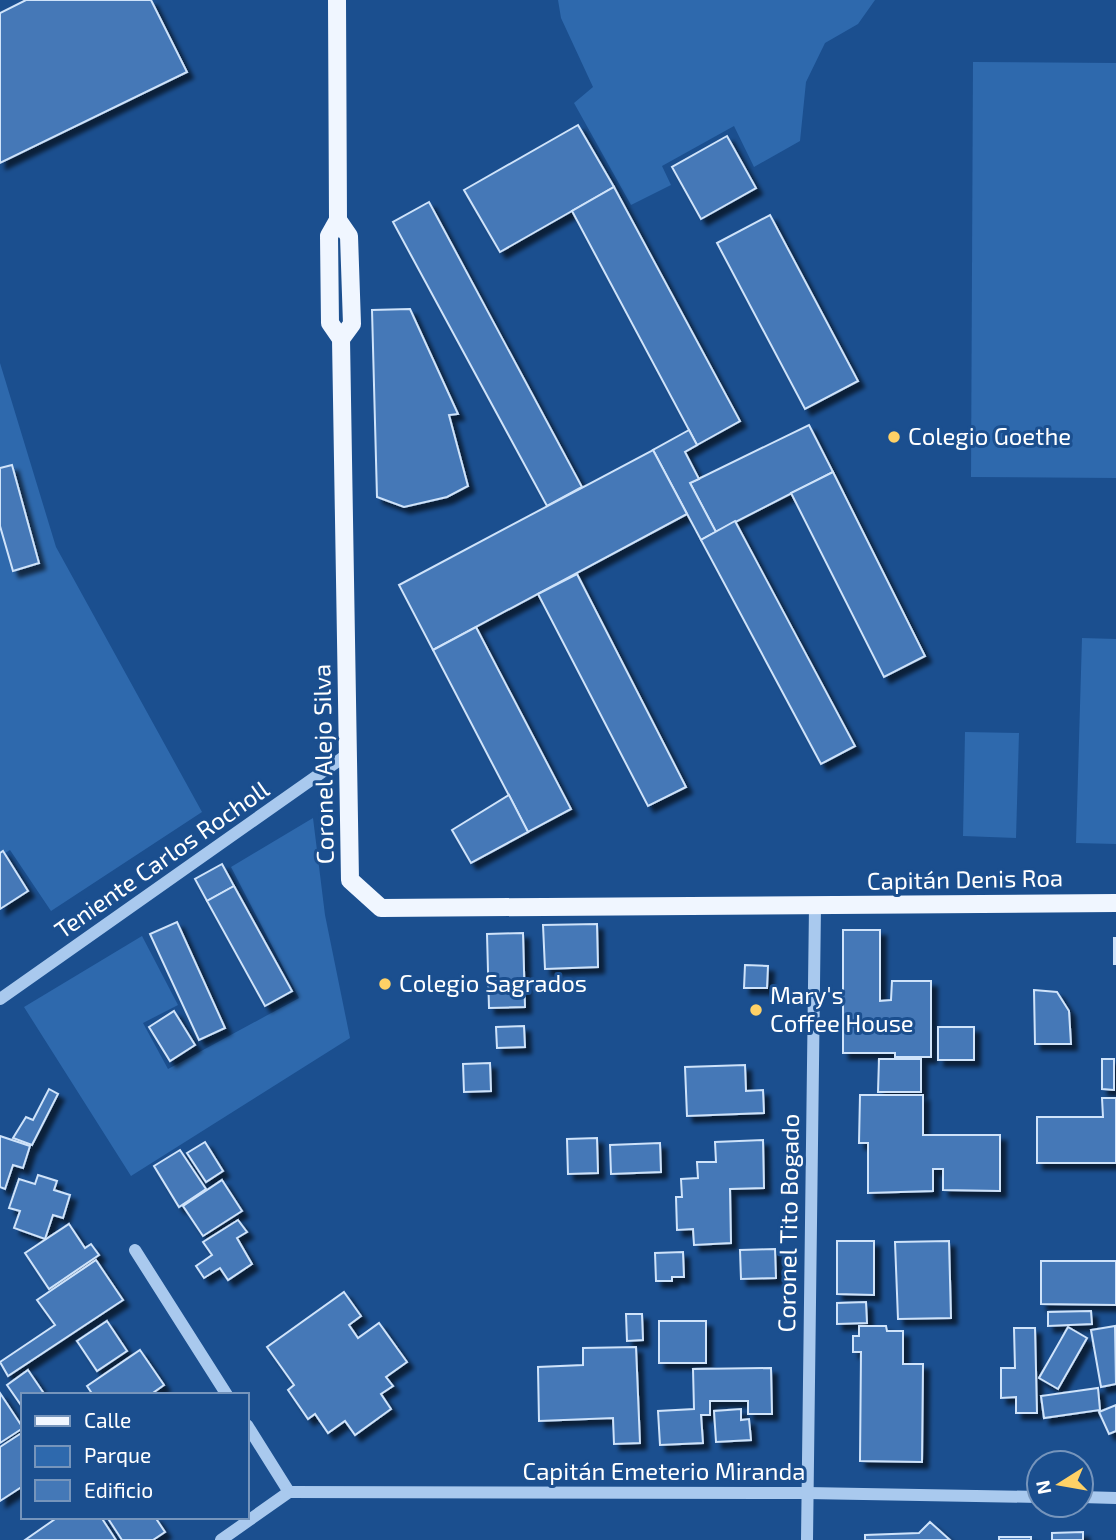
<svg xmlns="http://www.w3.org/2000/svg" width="1116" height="1540" font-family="'Exo 2',sans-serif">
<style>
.green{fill:#2e69ad}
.building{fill:#4478b7;stroke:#cfe3fa;stroke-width:2;filter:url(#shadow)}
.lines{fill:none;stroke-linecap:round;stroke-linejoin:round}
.minor{stroke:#a9c9ee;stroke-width:12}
.major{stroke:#f0f6ff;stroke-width:18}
.poi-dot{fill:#ffd166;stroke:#1b4f8f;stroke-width:2.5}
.labels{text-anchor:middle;stroke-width:6;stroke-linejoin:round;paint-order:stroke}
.poi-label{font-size:24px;fill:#fff;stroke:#1b4f8f;text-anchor:start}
.street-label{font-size:24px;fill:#fff;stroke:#1b4f8f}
</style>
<defs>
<filter id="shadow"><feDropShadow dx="6" dy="6" stdDeviation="2" flood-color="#0009"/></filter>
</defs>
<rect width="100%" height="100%" fill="#1b4f8f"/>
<!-- green -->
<g class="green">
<polygon points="558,0 875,0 858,24 825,43 806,82 800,141 754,167 734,126 662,166 671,185 631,205 574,103 593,87 561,18"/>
<polygon points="973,62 1116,63 1116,478 971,477"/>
<polygon points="0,363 56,547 202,812 51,911 10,850 0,856 0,526 13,570 39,563 12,465 0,468"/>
<polygon points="1082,638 1116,639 1116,844 1076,843"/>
<polygon points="965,732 1019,733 1016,838 963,836"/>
<polygon points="313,818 325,915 350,1038 131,1176 24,1007 142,936 178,1005 143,1023 168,1069 299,998 231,867"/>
</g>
<!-- building -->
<g class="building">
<polygon points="26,0 151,0 187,72 0,163 0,13"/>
<polygon points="578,125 614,187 500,252 464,190"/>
<polygon points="727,136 756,188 701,219 672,167"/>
<polygon points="614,187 740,421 697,445 572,211"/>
<polygon points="429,202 582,487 547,506 393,222"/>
<polygon points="770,215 858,381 805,409 717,243"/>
<polygon points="410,309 458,414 449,415 468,486 447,497 404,507 377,497 372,310"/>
<polygon points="809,425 833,472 716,532 690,483"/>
<polygon points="689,430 697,445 685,452 699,479 690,483 716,532 701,540 653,450"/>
<polygon points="653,450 687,514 433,650 399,585"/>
<polygon points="12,465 39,563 13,571 0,526 0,468"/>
<polygon points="833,472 925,656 884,677 791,493"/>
<polygon points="735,521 855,746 821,764 701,540"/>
<polygon points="577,574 686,787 648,806 538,594"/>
<polygon points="476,627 571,809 528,832 433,650"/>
<polygon points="509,795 528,832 471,863 452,830"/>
<polygon points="3,851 28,891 0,909 0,853"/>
<polygon points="222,864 234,886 207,901 195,879"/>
<polygon points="234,886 292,991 265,1006 207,901"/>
<polygon points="177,922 225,1028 199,1040 150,934"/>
<polygon points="597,924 598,967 545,969 543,925"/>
<polygon points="843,930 880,930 880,1001 891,1000 892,981 931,981 931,1057 895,1057 895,1053 843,1053"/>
<polygon points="523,933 525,1007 489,1008 487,934"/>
<rect x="1114" y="938" width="2" height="26"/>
<polygon points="745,965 768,966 767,988 744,988"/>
<polygon points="1034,990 1057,992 1069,1011 1071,1044 1035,1044"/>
<polygon points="174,1011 195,1045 170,1061 149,1027"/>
<polygon points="524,1026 525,1047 497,1048 496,1027"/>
<rect x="938" y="1027" width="36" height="33"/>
<polygon points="879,1059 921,1059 921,1092 878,1092"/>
<polygon points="1102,1059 1114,1059 1114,1090 1102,1089"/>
<polygon points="490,1063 491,1091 464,1092 463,1064"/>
<polygon points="745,1065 746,1091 763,1090 764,1113 687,1116 685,1067"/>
<polygon points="49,1089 58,1094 32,1145 13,1138 26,1117 33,1120"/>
<polygon points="860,1095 923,1095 923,1135 1000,1135 1000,1191 943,1190 943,1169 933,1169 933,1191 868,1193 868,1143 859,1143"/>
<polygon points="1102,1098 1116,1098 1116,1163 1037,1163 1037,1117 1103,1117"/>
<polygon points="0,1136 30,1146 23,1168 13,1165 5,1189 0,1187"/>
<polygon points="597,1138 598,1173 568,1174 567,1139"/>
<polygon points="763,1140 764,1188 730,1189 731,1243 694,1245 693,1229 677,1230 676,1197 682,1197 681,1179 698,1178 697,1162 716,1162 715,1142"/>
<polygon points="205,1142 223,1171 206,1182 187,1153"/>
<polygon points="660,1143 661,1172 611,1174 610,1145"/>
<polygon points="180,1150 206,1189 179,1207 154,1166"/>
<polygon points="38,1175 57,1181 54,1190 70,1195 63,1218 53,1215 45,1239 14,1228 20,1211 9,1208 19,1179 35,1184"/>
<polygon points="222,1180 242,1211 203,1236 183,1206"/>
<polygon points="238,1220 247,1232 237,1238 252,1264 228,1280 220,1268 204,1278 196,1266 212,1255 203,1242"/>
<polygon points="69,1224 85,1248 91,1244 99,1255 49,1289 25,1253"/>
<polygon points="837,1241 874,1241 874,1295 837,1294"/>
<polygon points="949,1241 951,1318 898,1319 895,1242"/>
<polygon points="775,1249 776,1278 741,1279 740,1250"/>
<polygon points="683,1252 684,1277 672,1277 672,1281 656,1281 655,1253"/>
<polygon points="96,1260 123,1300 8,1376 0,1362 55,1325 37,1300"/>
<polygon points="1041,1261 1116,1261 1116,1305 1041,1304"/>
<polygon points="344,1292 361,1316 349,1325 358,1338 379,1323 407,1362 386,1377 393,1386 381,1394 391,1409 355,1435 345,1421 328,1433 315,1414 308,1419 288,1390 294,1385 267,1347"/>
<polygon points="866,1302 867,1323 837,1324 837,1303"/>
<polygon points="1091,1311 1092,1324 1048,1326 1048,1312"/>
<polygon points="626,1314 642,1314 643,1340 627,1341"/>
<polygon points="107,1321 127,1351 97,1371 77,1341"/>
<rect x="659" y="1321" width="47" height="42"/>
<polygon points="859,1326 886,1326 887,1331 903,1331 903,1364 923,1364 922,1462 860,1461 861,1352 853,1352 853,1336 859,1336"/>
<polygon points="1115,1326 1116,1384 1101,1387 1091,1330"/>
<polygon points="1068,1327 1087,1338 1058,1389 1039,1378"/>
<polygon points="1014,1328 1035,1328 1037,1413 1016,1413 1016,1397 1001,1398 1001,1368 1015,1368"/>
<polygon points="636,1347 640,1443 614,1444 613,1418 539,1421 538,1367 583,1365 583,1348"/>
<polygon points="140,1350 164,1385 150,1395 93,1395 87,1386"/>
<polygon points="771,1368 772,1414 748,1414 748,1401 710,1401 710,1415 701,1415 703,1443 660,1445 658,1411 694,1409 693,1369"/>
<polygon points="28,1370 45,1395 23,1395 23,1408 7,1385"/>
<polygon points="1098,1388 1100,1410 1044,1418 1041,1396"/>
<polygon points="0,1393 23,1428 0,1443"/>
<polygon points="1116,1405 1116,1431 1109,1434 1099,1412"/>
<polygon points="741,1409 741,1420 749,1419 751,1440 716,1442 714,1411"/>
<polygon points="23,1432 23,1486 0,1501 0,1447"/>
<polygon points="58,1517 101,1517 116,1540 25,1540"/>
<polygon points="107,1517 155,1517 165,1532 153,1540 122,1540"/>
<polygon points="930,1522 950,1540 865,1540 865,1535 919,1533"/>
<polygon points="1083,1532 1083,1540 1052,1540 1052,1533"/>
<rect x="999" y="1537" width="32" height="3"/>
</g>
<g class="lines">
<!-- minor -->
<g class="minor">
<polyline points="0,999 348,754"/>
<polyline points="135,1250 227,1395"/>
<polyline points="247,1425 289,1492"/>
<polyline points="289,1492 807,1493 1039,1497"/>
<polyline points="1081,1497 1116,1498"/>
<polyline points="221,1540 289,1492"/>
<polyline points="807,1540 815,906"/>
</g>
<!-- major -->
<g class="major">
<polyline points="337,0 338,220 329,236 330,323 341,339 350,880 381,908 1116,903"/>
<polyline points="338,220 349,236 352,324 341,339"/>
</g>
</g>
<!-- markers -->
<g class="poi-dot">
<circle cx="894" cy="437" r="7"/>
<circle cx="385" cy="984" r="7"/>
<circle cx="756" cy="1010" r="7"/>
</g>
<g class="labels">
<!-- poi labels -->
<g class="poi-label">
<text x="908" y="445">Colegio Goethe</text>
<text x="399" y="992">Colegio Sagrados</text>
<text x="770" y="1004">Mary's<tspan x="770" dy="28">Coffee House</tspan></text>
</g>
<!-- street labels -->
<g class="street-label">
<text transform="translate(324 764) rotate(-91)" y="8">Coronel Alejo Silva</text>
<text transform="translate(162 860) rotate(-35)" y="8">Teniente Carlos Rocholl</text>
<text transform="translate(965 880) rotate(-1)" y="8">Capitán Denis Roa</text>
<text transform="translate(789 1223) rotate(-89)" y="8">Coronel Tito Bogado</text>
<text x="664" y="1480">Capitán Emeterio Miranda</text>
</g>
</g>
<!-- legend -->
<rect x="21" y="1393" width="228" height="126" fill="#1b4f8f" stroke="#7695bc" stroke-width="2"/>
<rect x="35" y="1416" width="35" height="10" fill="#f0f6ff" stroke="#7695bc" stroke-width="2"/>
<text x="84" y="1428" font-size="21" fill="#ffffff">Calle</text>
<rect x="35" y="1446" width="35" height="21" fill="#2e69ad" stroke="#7695bc" stroke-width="2"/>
<text x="84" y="1463" font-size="21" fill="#ffffff">Parque</text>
<rect x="35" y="1480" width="35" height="21" fill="#4478b7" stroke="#7695bc" stroke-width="2"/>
<text x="84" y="1498" font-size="21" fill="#ffffff">Edificio</text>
<!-- north arrow -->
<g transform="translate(1060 1484) rotate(259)"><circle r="33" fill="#1b4f8f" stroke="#7695bc" stroke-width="2"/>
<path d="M0-5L12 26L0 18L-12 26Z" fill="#ffd166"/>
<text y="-10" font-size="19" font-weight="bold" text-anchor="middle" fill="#ffffff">N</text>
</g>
</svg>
